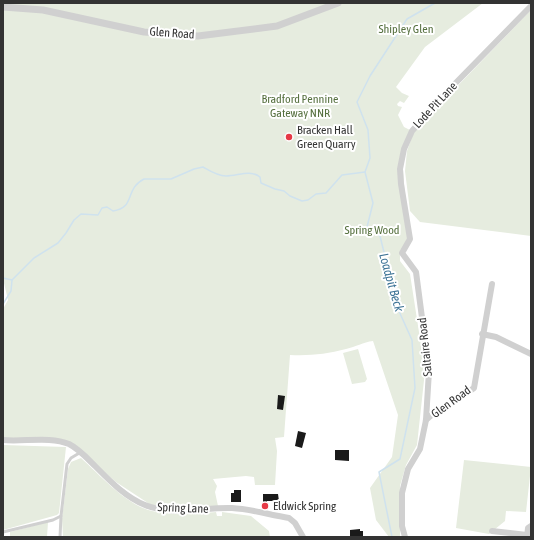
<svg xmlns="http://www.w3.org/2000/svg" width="534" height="540" font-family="'Asap Condensed',sans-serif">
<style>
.green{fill:#e6ecdf}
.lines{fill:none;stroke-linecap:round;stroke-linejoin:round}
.stream{stroke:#cfe2ee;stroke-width:1.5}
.building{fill:#1a1a1a}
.service{stroke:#d0d0d0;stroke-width:3}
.minor{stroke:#d0d0d0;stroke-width:6}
.tertiary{stroke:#d0d0d0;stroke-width:7}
.poi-dot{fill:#e63946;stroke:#fff;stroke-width:1.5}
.labels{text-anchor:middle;stroke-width:4;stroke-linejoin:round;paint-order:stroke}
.park-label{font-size:12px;fill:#56703f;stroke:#fff}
.street-label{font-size:12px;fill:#333;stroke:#fff}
.poi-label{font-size:12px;fill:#333;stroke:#fff;text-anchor:start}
.water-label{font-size:13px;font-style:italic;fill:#3f7597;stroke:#fff}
</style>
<rect width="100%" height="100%" fill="#fff"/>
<!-- green -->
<g class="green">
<path d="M3 3H483L425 47 396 87 402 93 409 96 404 103 400 101 397 104 398 106 402 107 398 115 404 127 410 130 402 156 408 236 403 249 400 250V261L410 274 425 371 417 445 406 465 400 486V537H389L376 520 370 488 392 457 398 415 373 341C363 342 356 347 346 349 327 354 310 356 290 355L284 437 275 438 277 451 275 485H255L254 477 246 476 213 479 217 486 215 492 218 506 199 508 151 505 116 482 71 443 3 438V309L8 300 3 279Z"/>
<polygon points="531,10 531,236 420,222 410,211 405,171 407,151 414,131"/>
<polygon points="358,349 367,379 365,382 352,384 343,353"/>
<polygon points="3,445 66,447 59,513 57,515 3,530"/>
<path d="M81 458C100 475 126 505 152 511 173 516 195 514 216 512L217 516H222V512L251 516 269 531 270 537H63L62 519 68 469 71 462Z"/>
<polygon points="464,460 531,467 526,512 506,511 505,521 489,534 456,528"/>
<polygon points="48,522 47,537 10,537 10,532"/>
</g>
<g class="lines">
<!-- stream -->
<g class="stream">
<polyline points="3,278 12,280"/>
<path d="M3 304 11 291 12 280 34 258 58 243 66 233 74 220 81 214 98 215 102 208 107 207 113 211C136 208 124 189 144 179H171L194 169 203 167C210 171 217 176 226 176 238 176 250 169 260 177L261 183 275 189 284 191 290 196 302 201 308 200 316 194 326 193 342 175 365 172"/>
<polyline points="392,537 379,472 400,459 415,388 412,340 398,309 380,236 367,227 373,203 365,172 370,158 368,130 357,102 370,76 407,19 435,3"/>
</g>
</g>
<!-- building -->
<g class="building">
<polygon points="278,395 285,396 283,410 277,409"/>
<polygon points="298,431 306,433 302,448 295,446"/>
<polygon points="335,450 349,450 349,461 335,460"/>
<polygon points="234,490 241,490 241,502 231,502 231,493 234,493"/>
<polygon points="263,494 278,494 279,501 267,501 267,509 263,508"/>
<polygon points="360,529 360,531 363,531 363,536 350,537 350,530"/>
</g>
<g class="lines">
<!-- service -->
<g class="service">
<polyline points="3,532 53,520 61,516"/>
<polyline points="60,537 61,516 67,464 71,458 81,452"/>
</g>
<!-- minor -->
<g class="minor">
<polyline points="482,334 496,337 531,354"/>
<path d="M426 420C439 407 459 399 474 388L492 284"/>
<path d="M3 440C24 442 50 436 69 444 79 449 87 458 95 466 109 480 125 497 145 505 172 516 204 507 232 508 251 509 270 515 289 518L295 523 303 537"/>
<polyline points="492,531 527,535"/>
<polyline points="405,537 402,526 402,493 408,469 420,449 426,420 429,371 416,272 402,253 410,239 401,184 400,169 404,149 412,131 439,100 531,6"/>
<polyline points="527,537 528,528 531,526"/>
</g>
<!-- tertiary -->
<polyline class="tertiary" points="3,7 43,10 144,32 198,36 277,26 338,3"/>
</g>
<!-- markers -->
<g class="poi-dot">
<circle cx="289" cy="137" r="4"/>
<circle cx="265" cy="506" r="4"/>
</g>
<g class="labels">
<!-- park labels -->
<g class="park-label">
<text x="406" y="33">Shipley Glen</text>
<text x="300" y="103">Bradford Pennine<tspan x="300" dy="14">Gateway NNR</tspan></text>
<text x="372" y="234">Spring Wood</text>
</g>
<!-- street labels -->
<g class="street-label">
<text transform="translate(172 33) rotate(4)" y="4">Glen Road</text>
<text transform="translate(435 105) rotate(-47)" y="4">Lode Pit Lane</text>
<text transform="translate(425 347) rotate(-96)" y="4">Saltaire Road</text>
<text transform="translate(451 402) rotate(-36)" y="4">Glen Road</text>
<text transform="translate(183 508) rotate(2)" y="4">Spring Lane</text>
</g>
<!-- poi labels -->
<g class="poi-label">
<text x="297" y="134">Bracken Hall<tspan x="297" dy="14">Green Quarry</tspan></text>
<text x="273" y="510">Eldwick Spring</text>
</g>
<!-- water labels -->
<g class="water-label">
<text transform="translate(392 282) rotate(74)" y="5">Loadpit Beck</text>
</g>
</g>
<!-- border -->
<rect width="534" height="540" fill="none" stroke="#333333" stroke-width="8"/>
</svg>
